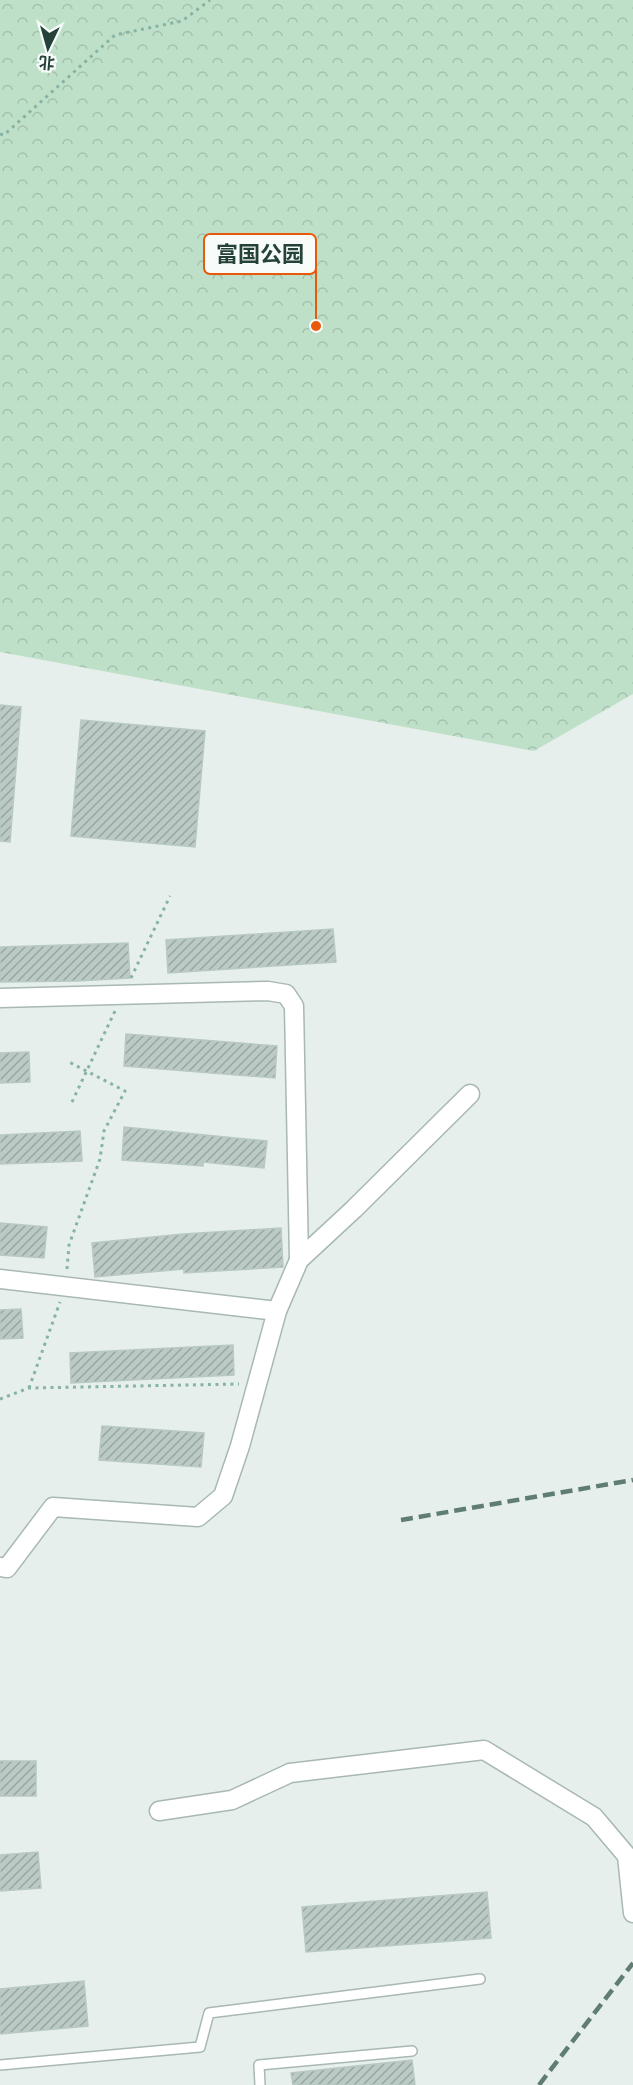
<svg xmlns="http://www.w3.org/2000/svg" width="633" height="2085" font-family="'Noto Sans','Noto Sans SC',sans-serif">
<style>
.forest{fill:url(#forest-crowns)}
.building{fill:url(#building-hatch);stroke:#b8c9c2;stroke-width:1.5}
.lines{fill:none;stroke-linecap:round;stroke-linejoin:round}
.lane-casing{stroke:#a8b8b2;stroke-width:12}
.street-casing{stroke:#a8b8b2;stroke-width:21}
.path{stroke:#86b3a5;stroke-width:3;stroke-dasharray:3 4.5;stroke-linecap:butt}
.lane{stroke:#fff;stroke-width:9}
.street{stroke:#fff;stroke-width:18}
.rail{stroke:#5f7d75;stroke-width:4.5;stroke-dasharray:12 6;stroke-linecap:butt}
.leader{fill:none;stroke:#e8590c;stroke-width:2}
.callout-dot{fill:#e8590c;stroke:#f7fbf9;stroke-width:2}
.callout{fill:#f7fbf9;stroke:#e8590c;stroke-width:2}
.callout-label{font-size:22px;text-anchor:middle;font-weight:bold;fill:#24423a}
</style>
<defs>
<pattern id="forest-crowns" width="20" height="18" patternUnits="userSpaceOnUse" patternTransform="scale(1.5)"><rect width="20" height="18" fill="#bfe0c8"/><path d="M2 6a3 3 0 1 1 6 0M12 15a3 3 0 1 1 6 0" fill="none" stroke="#a4c1ad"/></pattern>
<pattern id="building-hatch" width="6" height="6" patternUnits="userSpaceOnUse" patternTransform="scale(1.5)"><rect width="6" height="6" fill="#bbcac4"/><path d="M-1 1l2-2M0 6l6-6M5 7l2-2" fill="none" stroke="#98a6a0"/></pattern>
</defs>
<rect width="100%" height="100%" fill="#e6efeb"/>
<!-- forest -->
<polygon class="forest" points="0,0 633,0 633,694 534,751 0,652"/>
<!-- building -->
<g class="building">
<polygon points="0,705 21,707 10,842 0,841"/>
<polygon points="81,720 205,731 195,847 71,836"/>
<polygon points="333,929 336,962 168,973 166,940"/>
<polygon points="128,943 130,978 77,981 0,982 0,947"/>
<polygon points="126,1034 277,1046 275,1078 124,1066"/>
<polygon points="29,1052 30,1082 0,1083 0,1053"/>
<polygon points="124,1127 267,1141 264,1168 203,1162 203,1166 122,1160"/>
<polygon points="80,1131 82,1161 0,1164 0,1135"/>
<polygon points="0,1223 47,1227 44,1258 0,1255"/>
<polygon points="281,1228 283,1267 184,1273 184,1269 95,1277 92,1243 183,1234"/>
<polygon points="21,1309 23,1338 0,1339 0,1310"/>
<polygon points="233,1345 234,1375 71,1383 70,1353"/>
<polygon points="102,1426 204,1433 201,1467 99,1460"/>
<rect x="0" y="1761" width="36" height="35"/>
<polygon points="38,1852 41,1888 0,1891 0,1855"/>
<polygon points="487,1892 491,1938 306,1952 302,1907"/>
<polygon points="84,1981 88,2026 0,2034 0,1989"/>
<polygon points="412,2060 415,2085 293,2085 291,2073"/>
</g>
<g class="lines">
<defs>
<g id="lane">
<polyline points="0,2065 200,2047 209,2013 480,1979"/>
<polyline points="260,2085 259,2065 412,2051"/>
</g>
<g id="street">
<polyline points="0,998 268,991 286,994 294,1006 299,1260"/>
<polyline points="0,1279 277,1311"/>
<polyline points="0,1567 7,1568 53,1507 198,1517 223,1496 240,1446 277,1311 299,1260 354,1209 470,1094"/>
<polyline points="159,1811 232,1800 290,1773 484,1750 594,1817 627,1856 633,1913"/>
</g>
</defs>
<!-- lane casing -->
<use href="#lane" class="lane-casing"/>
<!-- street casing -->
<use href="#street" class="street-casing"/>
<!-- path -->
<g class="path">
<polyline points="0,134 4,135 115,35 182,21 210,0"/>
<polyline points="131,978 170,896"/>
<polyline points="72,1102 115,1011"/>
<polyline points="67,1269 69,1245 100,1159 104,1131 125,1091 69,1062"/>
<polyline points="29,1388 60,1302"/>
<polyline points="0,1399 29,1388 239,1384"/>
</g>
<!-- lane -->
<use href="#lane" class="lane"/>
<!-- street -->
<use href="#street" class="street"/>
<!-- rail -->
<g class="rail">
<polyline points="401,1520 633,1480"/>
<polyline points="539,2085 633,1963"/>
</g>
</g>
<!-- callouts -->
<path class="leader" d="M316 326L316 254"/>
<circle class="callout-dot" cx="316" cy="326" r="6"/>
<rect class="callout" x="204" y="234" width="112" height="40" rx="6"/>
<g class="callout-label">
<text x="260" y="262">富国公园</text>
</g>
<!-- north arrow -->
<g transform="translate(48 48) rotate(185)" stroke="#f7fbf9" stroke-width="4.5" paint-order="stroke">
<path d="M0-4.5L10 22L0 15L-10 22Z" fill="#24423a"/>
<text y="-9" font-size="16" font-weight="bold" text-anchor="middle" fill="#24423a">北</text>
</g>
</svg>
